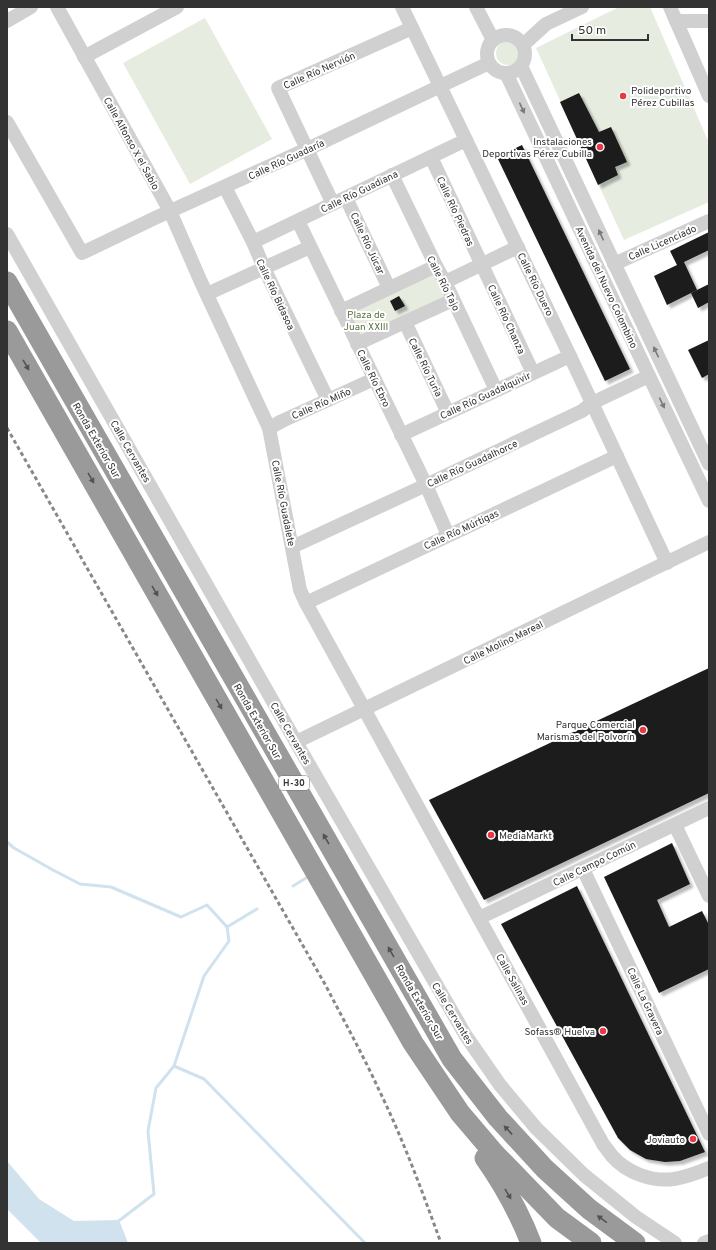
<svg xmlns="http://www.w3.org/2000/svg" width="716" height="1250" font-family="Overpass,sans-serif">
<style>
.green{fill:#e6ecdf}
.water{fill:#cfe2ee}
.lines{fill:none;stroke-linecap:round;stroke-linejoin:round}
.stream{stroke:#cfe2ee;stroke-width:3}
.building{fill:#1a1a1a;filter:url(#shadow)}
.minor{stroke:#d0d0d0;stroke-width:14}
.highway{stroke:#9a9a9a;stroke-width:21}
.rail{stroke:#888;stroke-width:3;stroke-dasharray:4 3;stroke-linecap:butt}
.oneway{fill:#7a7a7a}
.oneway2{fill:#525252}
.poi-dot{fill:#e63946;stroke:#fff;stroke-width:1.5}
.labels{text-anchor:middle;stroke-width:4;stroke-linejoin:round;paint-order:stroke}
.shield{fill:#fff;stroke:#707070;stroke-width:1}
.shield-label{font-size:9px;font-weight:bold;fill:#333}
.street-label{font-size:10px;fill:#333;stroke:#fff}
.poi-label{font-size:10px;fill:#333;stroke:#fff;text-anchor:end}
.park-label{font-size:10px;fill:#56703f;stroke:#fff}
</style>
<defs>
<filter id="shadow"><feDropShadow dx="3.5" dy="3.5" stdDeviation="1" flood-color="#0004"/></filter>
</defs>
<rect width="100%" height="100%" fill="#fff"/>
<!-- green -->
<g class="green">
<polygon points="619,7 650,7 709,143 709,202 624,240 536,48"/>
<polygon points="205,18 272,139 190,184 123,63"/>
<circle cx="508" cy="53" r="12"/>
<polygon points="433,273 444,297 358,339 346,314"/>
</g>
<!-- water -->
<polygon class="water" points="7,1161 39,1199 74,1221 119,1220 128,1243 41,1243 7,1209"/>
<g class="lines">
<!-- stream -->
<g class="stream">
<polyline points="7,842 14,848 53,870 80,884 111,887 181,917 207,905 227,927 229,941 204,976 174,1066 156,1088 148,1131 154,1194 116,1223"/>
<polyline points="293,886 306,878"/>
<polyline points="227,927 257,909"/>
<polyline points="174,1066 204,1079 365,1243"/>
</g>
</g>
<!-- building -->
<g class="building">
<polygon points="579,93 599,132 611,127 627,162 615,167 618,175 598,185 560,102"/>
<polygon points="522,145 630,369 605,381 497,157"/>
<polygon points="709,232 709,250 684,262 697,290 667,305 654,276 677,265 670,251"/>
<polygon points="709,284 709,302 698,308 691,293"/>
<polygon points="399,296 405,306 395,311 390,301"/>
<polygon points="709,340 709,374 702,378 688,350"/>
<polygon points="709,668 709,793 484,900 429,800"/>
<polygon points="672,843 690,884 657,900 669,927 702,911 709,925 709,969 659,993 604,877"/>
<polygon points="577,886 705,1152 680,1161 665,1162 646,1159 630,1150 618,1138 501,924"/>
</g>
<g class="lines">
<!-- minor -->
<g class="minor">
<path d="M57 7 170 211 201 282 269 428 300 590 306 603 603 1144C606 1148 609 1152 612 1156 627 1173 652 1182 674 1179 686 1177 697 1173 709 1168"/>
<polyline points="402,7 570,356 667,563"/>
<polyline points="476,7 493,40"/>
<polyline points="670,7 709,96"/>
<polyline points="7,21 31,7"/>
<polyline points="676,21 709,21"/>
<circle cx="506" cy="54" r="19"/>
<polyline points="523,45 546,24 582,7"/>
<polyline points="84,57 177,7"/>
<polyline points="521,66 709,464"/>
<polyline points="506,73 649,376 709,501"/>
<polyline points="7,122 82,253 155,218 314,146 489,63"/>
<polyline points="431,157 533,373"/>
<polyline points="392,175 436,266 445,282 496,390"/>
<polyline points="225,187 253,242 264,268 328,400"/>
<polyline points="346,198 389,288"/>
<polyline points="333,204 278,88 412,28"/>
<polyline points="298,221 426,485 448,535"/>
<polyline points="7,234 296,742 466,1036 500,1085 536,1128 584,1175 636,1217 675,1243"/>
<polyline points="253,242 466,140"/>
<polyline points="614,264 709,221"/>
<polyline points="445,282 518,247"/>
<polyline points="207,294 310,247"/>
<polyline points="341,311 436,266"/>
<polyline points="405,322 448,413"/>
<polyline points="357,344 453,300"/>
<polyline points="269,428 282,421 374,379"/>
<polyline points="401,435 570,356"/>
<polyline points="292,547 426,485 582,411 592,403 649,376"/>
<polyline points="306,603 617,456"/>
<polyline points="296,742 709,542"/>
<polyline points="675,825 709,896"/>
<polyline points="583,869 709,1134"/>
<polyline points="479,918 709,808"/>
<polyline points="704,1243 709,1241"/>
</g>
<!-- highway -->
<g class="highway">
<polyline points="7,282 452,1059 498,1118 545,1169 589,1209 635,1243"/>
<polyline points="7,331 413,1043 460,1113 494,1153 557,1218 591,1243"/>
<path d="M485 1158C504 1185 519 1212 531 1243"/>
</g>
<!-- rail -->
<path class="rail" d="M7 428 326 986C344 1021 363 1055 379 1090 403 1139 422 1191 441 1243"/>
</g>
<!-- one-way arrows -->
<defs><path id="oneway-solid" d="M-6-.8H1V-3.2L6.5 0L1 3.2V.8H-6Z"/></defs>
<g class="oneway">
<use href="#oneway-solid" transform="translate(522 108) rotate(65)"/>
<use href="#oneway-solid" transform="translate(601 235) rotate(-115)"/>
<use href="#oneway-solid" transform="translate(656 352) rotate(-115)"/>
<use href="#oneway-solid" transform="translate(662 403) rotate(64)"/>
</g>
<g class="oneway2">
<use href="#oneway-solid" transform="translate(26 365) rotate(60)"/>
<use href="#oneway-solid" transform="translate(91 478) rotate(60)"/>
<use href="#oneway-solid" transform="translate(155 591) rotate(60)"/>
<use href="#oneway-solid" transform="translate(219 704) rotate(60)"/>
<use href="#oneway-solid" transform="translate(326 839) rotate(-120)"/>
<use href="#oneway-solid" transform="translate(391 952) rotate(-120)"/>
<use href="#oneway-solid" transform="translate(508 1130) rotate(-133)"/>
<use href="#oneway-solid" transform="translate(508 1194) rotate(59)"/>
<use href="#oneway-solid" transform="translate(602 1219) rotate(-144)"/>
</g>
<!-- markers -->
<g class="poi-dot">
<circle cx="623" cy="96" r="4"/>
<circle cx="600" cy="147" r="4"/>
<circle cx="643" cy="730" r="4"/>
<circle cx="491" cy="835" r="4"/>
<circle cx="603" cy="1031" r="4"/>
<circle cx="693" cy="1139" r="4"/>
</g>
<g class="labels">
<!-- shield labels -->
<rect class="shield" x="279" y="776" width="30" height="14" rx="3"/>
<g class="shield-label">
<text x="294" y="786">H-30</text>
</g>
<!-- street labels -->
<g class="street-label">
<text transform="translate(319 70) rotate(-24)" y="4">Calle Río Nervión</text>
<text transform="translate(132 143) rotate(61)" y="4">Calle Alfonso X el Sabio</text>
<text transform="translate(286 159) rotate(-25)" y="4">Calle Río Guadaría</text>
<text transform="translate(359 191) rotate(-26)" y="4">Calle Río Guadiana</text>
<text transform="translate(456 211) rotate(65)" y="4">Calle Río Piedras</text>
<text transform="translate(662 242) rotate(-24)" y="4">Calle Licenciado</text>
<text transform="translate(368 243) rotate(65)" y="4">Calle Río Júcar</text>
<text transform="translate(444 283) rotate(63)" y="4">Calle Río Tajo</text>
<text transform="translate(536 284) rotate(64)" y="4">Calle Río Duero</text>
<text transform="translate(607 287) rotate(65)" y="4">Avenida del Nuevo Colombino</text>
<text transform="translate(276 294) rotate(65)" y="4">Calle Río Bidasoa</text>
<text transform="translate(507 319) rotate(65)" y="4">Calle Río Chanza</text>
<text transform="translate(426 367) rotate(64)" y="4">Calle Río Turia</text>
<text transform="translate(374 378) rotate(64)" y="4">Calle Río Ebro</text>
<text transform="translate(485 395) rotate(-25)" y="4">Calle Río Guadalquivir</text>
<text transform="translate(321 403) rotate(-24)" y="4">Calle Río Miño</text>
<text transform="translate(97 440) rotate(60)" y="4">Ronda Exterior Sur</text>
<text transform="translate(131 451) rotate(60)" y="4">Calle Cervantes</text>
<text transform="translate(472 463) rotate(-25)" y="4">Calle Río Guadalhorce</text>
<text transform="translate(284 503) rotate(79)" y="4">Calle Río Guadalete</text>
<text transform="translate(461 529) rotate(-25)" y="4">Calle Río Múrtigas</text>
<text transform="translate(503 642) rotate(-26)" y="4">Calle Molino Mareal</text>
<text transform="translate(258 721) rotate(60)" y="4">Ronda Exterior Sur</text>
<text transform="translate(291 733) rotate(60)" y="4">Calle Cervantes</text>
<text transform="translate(594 863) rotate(-26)" y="4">Calle Campo Común</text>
<text transform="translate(513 979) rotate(61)" y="4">Calle Salinas</text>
<text transform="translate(646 1001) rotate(65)" y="4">Calle La Gravera</text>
<text transform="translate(420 1002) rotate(60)" y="4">Ronda Exterior Sur</text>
<text transform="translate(453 1013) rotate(59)" y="4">Calle Cervantes</text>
</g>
<!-- poi labels -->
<g class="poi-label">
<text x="631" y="94" text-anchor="start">Polideportivo<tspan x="631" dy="12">Pérez Cubillas</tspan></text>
<text x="592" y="145">Instalaciones<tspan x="592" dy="12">Deportivas Pérez Cubilla</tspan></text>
<text x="635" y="728">Parque Comercial<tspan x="635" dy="12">Marismas del Polvorín</tspan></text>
<text x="499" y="839" text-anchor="start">MediaMarkt</text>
<text x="595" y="1035">Sofass® Huelva</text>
<text x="685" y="1143">Joviauto</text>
</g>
<!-- park labels -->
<g class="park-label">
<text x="366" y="318">Plaza de<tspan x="366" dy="12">Juan XXIII</tspan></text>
</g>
</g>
<!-- border -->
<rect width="716" height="1250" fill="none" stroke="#333333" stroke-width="16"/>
<!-- scale -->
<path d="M572 34v6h76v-6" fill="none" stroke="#333333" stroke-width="2"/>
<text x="578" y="34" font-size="12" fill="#333333" stroke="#ffffff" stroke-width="3" paint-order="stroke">50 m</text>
</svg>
